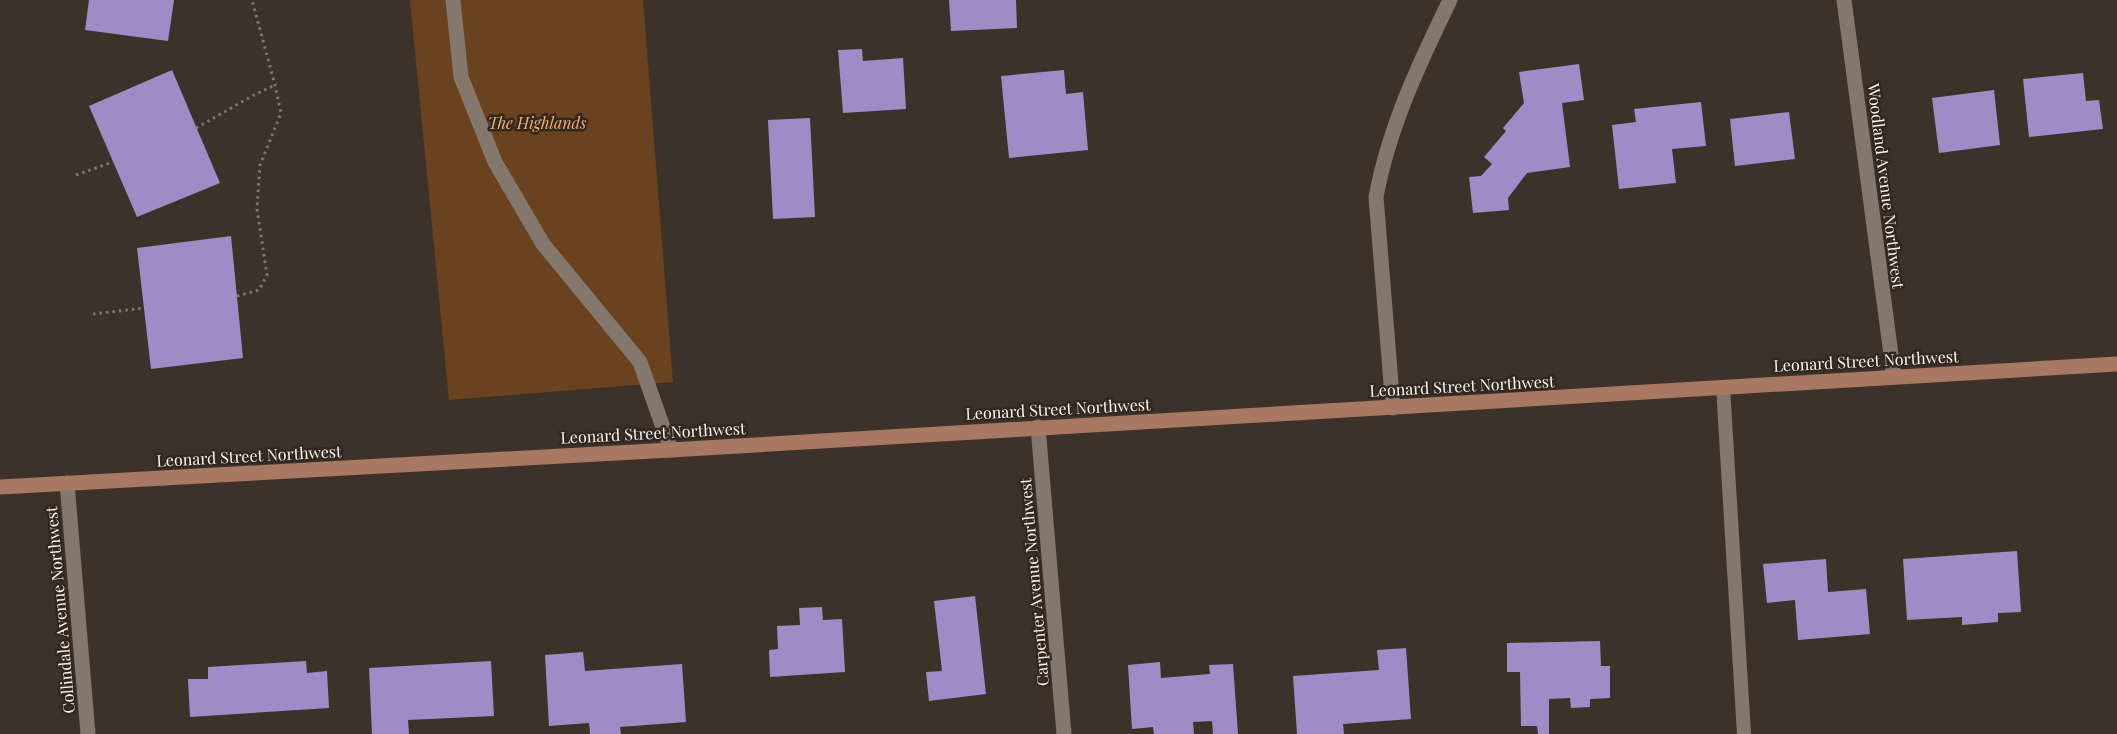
<svg xmlns="http://www.w3.org/2000/svg" width="2117" height="734" font-family="'Playfair Display',serif">
<style>
.green{fill:#6a4220}
.building{fill:#9f8cc6}
.lines{fill:none;stroke-linecap:round;stroke-linejoin:round}
.path{stroke:#80766f;stroke-width:3;stroke-dasharray:2.5 4;stroke-linecap:butt}
.lane{stroke:#84776e;stroke-width:14}
.street{stroke:#84776e;stroke-width:15}
.secondary{stroke:#a87862;stroke-width:15}
.labels{text-anchor:middle;stroke-width:5;stroke-linejoin:round;paint-order:stroke}
.park-label{font-size:16px;font-style:italic;fill:#f8ad70;stroke:#322820}
.street-label{font-size:16px;fill:#fbf3ee;stroke:#322820}
</style>
<rect width="100%" height="100%" fill="#3c322a"/>
<!-- green -->
<polygon class="green" points="410,0 643,0 673,382 449,400"/>
<!-- building -->
<g class="building">
<polygon points="89,0 174,0 168,41 85,30"/>
<polygon points="949,0 1016,0 1017,28 951,31"/>
<polygon points="862,49 863,61 903,58 906,109 843,113 838,50"/>
<polygon points="1579,64 1584,100 1562,103 1570,167 1527,173 1508,198 1509,210 1473,213 1469,177 1481,176 1492,164 1484,157 1506,131 1503,128 1524,103 1519,72"/>
<polygon points="172,70 220,183 137,217 89,106"/>
<polygon points="1064,70 1066,94 1083,92 1088,150 1009,158 1001,76"/>
<polygon points="2083,73 2086,101 2099,100 2103,129 2029,137 2023,79"/>
<polygon points="1994,90 2000,145 1939,153 1932,98"/>
<polygon points="1701,102 1706,146 1672,149 1676,183 1619,189 1612,125 1636,122 1634,109"/>
<polygon points="1789,112 1795,159 1735,166 1730,119"/>
<polygon points="810,118 815,217 773,219 768,120"/>
<polygon points="231,236 243,358 151,369 137,248"/>
<polygon points="2017,551 2021,612 1998,613 1998,622 1962,625 1962,617 1907,620 1903,559"/>
<polygon points="1826,559 1828,592 1866,589 1870,634 1798,640 1795,600 1767,603 1763,564"/>
<polygon points="975,596 986,694 929,701 926,672 942,671 934,601"/>
<polygon points="822,607 823,620 842,619 845,672 770,677 769,650 778,649 777,626 800,625 799,608"/>
<polygon points="1600,641 1601,666 1610,666 1610,698 1590,699 1590,707 1571,708 1570,698 1549,699 1549,734 1538,734 1537,726 1521,726 1520,672 1507,672 1507,643"/>
<polygon points="1406,648 1411,719 1343,724 1344,734 1297,734 1293,676 1379,670 1377,650"/>
<polygon points="583,652 585,671 682,664 686,722 620,727 621,734 590,734 589,723 549,726 545,655"/>
<polygon points="306,661 307,673 327,671 329,708 190,717 188,679 208,679 208,667"/>
<polygon points="491,661 494,716 408,720 409,734 372,734 369,668"/>
<polygon points="1160,662 1161,678 1210,674 1209,665 1233,664 1238,734 1213,734 1212,721 1193,722 1194,734 1154,734 1153,727 1132,729 1128,665"/>
</g>
<g class="lines">
<!-- path -->
<g class="path">
<polyline points="196,128 254,95 275,85"/>
<polyline points="76,175 113,162"/>
<polyline points="237,296 259,290 267,275 257,209 260,165 281,113 275,85 252,0"/>
<polyline points="93,314 144,308"/>
</g>
<!-- lane -->
<polyline class="lane" points="1723,387 1744,734"/>
<!-- street -->
<g class="street">
<polyline points="453,0 461,77 495,162 543,244 640,362 671,450"/>
<polyline points="1844,0 1894,377"/>
<path d="M1393 408 1376 197C1389 127 1419 64 1450 0"/>
<polyline points="1038,427 1064,734"/>
<polyline points="67,483 88,734"/>
</g>
<!-- secondary -->
<polyline class="secondary" points="0,487 671,450 2117,364"/>
</g>
<g class="labels">
<!-- park labels -->
<g class="park-label">
<text x="537" y="129">The Highlands</text>
</g>
<!-- street labels -->
<g class="street-label">
<text transform="translate(1886 186) rotate(83)" y="6">Woodland Avenue Northwest</text>
<text transform="translate(1866 361) rotate(-3)" y="6">Leonard Street Northwest</text>
<text transform="translate(1462 386) rotate(-3)" y="6">Leonard Street Northwest</text>
<text transform="translate(1058 409) rotate(-3)" y="6">Leonard Street Northwest</text>
<text transform="translate(653 433) rotate(-3)" y="6">Leonard Street Northwest</text>
<text transform="translate(249 456) rotate(-3)" y="6">Leonard Street Northwest</text>
<text transform="translate(1034 582) rotate(-95)" y="6">Carpenter Avenue Northwest</text>
<text transform="translate(60 610) rotate(-95)" y="6">Collindale Avenue Northwest</text>
</g>
</g>
</svg>
